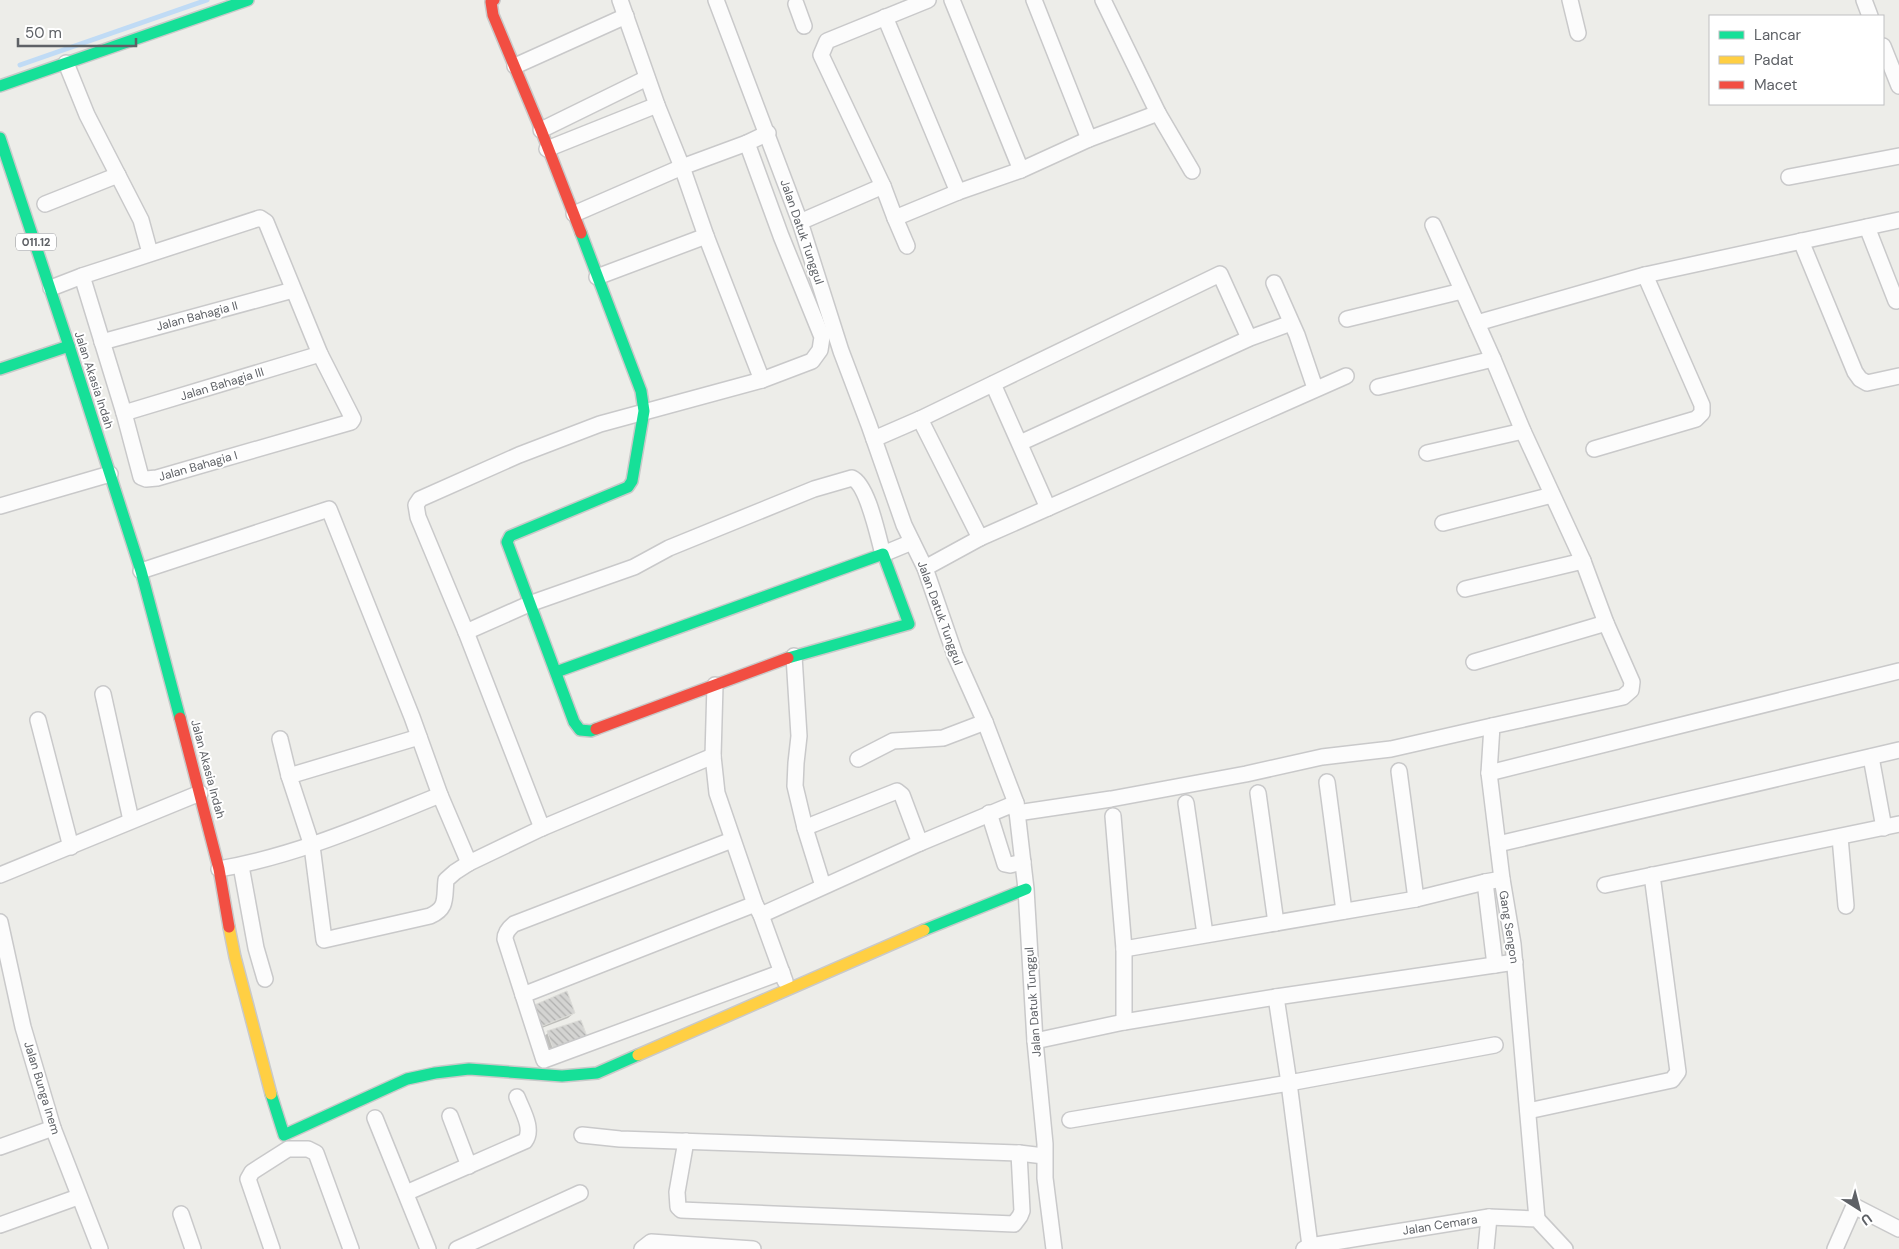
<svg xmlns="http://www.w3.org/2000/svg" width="1899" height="1249" font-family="'DM Sans',sans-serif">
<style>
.shadow{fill:#0003}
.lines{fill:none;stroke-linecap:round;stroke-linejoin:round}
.stream{stroke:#c0dbf5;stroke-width:5}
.building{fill:url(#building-back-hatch);stroke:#dcdcd8}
.street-casing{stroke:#c9c9ca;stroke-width:18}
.fast-casing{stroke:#c9c9c9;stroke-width:14}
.slow-casing{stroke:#c9c9c9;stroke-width:14}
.jam-casing{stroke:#c9c9c9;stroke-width:14}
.street{stroke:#fcfcfc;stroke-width:15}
.fast{stroke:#16e098;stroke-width:11}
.slow{stroke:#ffcf43;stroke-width:11}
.jam{stroke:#f24e42;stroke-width:11}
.labels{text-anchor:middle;stroke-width:4;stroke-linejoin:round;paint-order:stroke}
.shield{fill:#fff;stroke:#8e9094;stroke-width:1}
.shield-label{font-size:11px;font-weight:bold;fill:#5e6166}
.street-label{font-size:12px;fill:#5e6166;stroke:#fff}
</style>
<defs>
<pattern id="building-back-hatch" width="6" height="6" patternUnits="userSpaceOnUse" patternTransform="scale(1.25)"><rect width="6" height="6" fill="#d4d4d2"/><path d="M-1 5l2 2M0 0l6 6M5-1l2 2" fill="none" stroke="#afafae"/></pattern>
</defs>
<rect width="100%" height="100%" fill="#edede9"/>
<!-- shadow -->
<g class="shadow">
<polygon points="527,1012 574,1013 568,1018 534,1031"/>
<polygon points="580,1021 549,1058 542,1038 548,1033"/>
</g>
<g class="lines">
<!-- stream -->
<polyline class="stream" points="20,65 207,0"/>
</g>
<!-- building -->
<g class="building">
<polygon points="567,991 575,1013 540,1027 532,1006"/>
<polygon points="581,1020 589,1042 555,1054 547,1031"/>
</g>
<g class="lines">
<defs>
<g id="street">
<polyline points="620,0 657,105 682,167 706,236 762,380"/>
<polyline points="716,0 800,222 841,351 869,425 904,525 925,568 955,655 985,722 1016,803 1026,889 1035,1041 1045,1144 1045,1178 1054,1249"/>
<polyline points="952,0 1021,170"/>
<polyline points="1034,0 1089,139"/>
<polyline points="1103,0 1158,113 1192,171"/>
<polyline points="1570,0 1578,33"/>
<polyline points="1864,0 1870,16"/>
<polyline points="796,4 804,26"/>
<polyline points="885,17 958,192"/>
<polyline points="1883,46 1899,86"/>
<polyline points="66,63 87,115 141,220 150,253"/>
<polyline points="515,66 626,16"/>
<polyline points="541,130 647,78"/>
<polyline points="547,149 657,105"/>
<polyline points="1789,177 1899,156"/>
<polyline points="883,186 821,55 827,41 928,0"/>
<polyline points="45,204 118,175"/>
<polyline points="574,214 682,167 747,143"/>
<polygon points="260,218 266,222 320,354 353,419 351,422 157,478 146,479 141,477 124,413 82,276"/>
<polyline points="895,218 907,246"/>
<polyline points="800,222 883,186 895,218 958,192 1021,170 1089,139 1158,113"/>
<polyline points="1433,225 1493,359 1523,431 1583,561 1606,623 1632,682 1631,690 1623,697 1492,726 1489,773 1502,879 1513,944 1537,1219"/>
<polyline points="1867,227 1896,301"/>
<polyline points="1801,241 1855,372 1860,379 1867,383 1899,376"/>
<polyline points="597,277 706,236"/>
<polyline points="1274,283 1297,335 1315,388"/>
<polyline points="51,288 82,276"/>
<polyline points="1347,319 1462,291"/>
<polyline points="1477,323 1645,275 1899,220"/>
<polyline points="102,342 293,290"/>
<polyline points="993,384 1048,508"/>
<polyline points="1378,387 1493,359"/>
<polyline points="124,413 320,354"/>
<polyline points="920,419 980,538 1346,376"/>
<polyline points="874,439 920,419 1220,274 1249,338"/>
<polyline points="1020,443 1250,338 1291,323"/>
<polyline points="1594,449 1696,419 1702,413 1702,405 1645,275"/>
<polyline points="1427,453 1523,431"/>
<polyline points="0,506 110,474"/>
<polyline points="1443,523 1552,495"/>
<polyline points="925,568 980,538"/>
<path d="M141 571 329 509 412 717 440 795C368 824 296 856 219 869"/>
<polyline points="1465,589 1583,561"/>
<path d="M466 632 529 604 634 567 669 548 814 489 852 478C868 485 878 537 883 554L912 542"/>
<polyline points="794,656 799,736 796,763 795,786 805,828"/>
<polyline points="1474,662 1606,623"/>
<polyline points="715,685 713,756 717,793 755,904 761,915 785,981"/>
<polyline points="103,694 131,820"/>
<polyline points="38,720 71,847"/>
<path d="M419 737 289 776 312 846 324 940 430 916C448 908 444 898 446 880L455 872 469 863"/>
<polyline points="280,739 289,776"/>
<polyline points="1871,757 1884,828"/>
<polyline points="858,759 893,741 943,738 985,722"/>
<polyline points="1399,771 1416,899"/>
<polyline points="1489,773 1899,671"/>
<polyline points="1327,782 1344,911"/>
<polyline points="1258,793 1276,923"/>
<polyline points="440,795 469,863 542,828 713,756"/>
<polyline points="1186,803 1205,934"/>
<polyline points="989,813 1005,864 1010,865 1023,862"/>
<polyline points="1017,813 1111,799 1246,774 1322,757 1391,749 1492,726"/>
<polyline points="1113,816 1124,949 1124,1022"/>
<polyline points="542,828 466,632 418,517 416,505 420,499 519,455 600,424 762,380 812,361 820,350 822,337 781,236 747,143 768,133"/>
<polyline points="1840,837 1846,906"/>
<path d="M732 840 514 924C509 928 505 932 505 939L544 1060 782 972"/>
<polyline points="1498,844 1899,750"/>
<polyline points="241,866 256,948 265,979"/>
<polyline points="0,875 200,793"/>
<polyline points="1485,882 1495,965"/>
<polyline points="1605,885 1899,824"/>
<polyline points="823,886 805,828 814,824 897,791 902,795 920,843"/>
<polyline points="761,915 920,843 1016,803"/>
<polyline points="0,922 23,1027 53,1128 100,1249"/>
<polyline points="1124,949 1416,899 1485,882 1502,879"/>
<polyline points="523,995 755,904"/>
<polyline points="1276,997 1289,1083 1495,1045"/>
<polyline points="1035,1041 1124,1022 1276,997 1515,962"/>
<polyline points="1528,1111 1672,1080 1678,1072 1652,875"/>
<polyline points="450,1116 469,1166"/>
<polyline points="375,1118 428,1249"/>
<polyline points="1070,1120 1289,1083 1310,1246"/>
<polyline points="582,1135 620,1139 1019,1153 1044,1156"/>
<polyline points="686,1141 677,1192 678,1207 681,1210 1014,1224 1020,1216 1022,1211 1019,1153"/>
<polyline points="0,1147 53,1128"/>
<path d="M406 1193 525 1141C534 1129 522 1110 517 1097"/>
<polyline points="181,1214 193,1249"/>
<polyline points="0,1225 78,1197"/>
<polyline points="272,1249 248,1179 252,1172 288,1149 308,1149 316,1153 351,1249"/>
<polyline points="457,1249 580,1193"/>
<polyline points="642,1249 651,1242 753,1249"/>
<polyline points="1304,1249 1310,1246 1489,1217 1537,1219 1565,1249"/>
<polyline points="1486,1249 1489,1217"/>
<polyline points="1835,1249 1854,1206 1899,1229"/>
</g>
<g id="fast">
<polyline points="0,86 248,0"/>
<polyline points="0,138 69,346 0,369"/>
<polyline points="581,233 641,391 644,411 632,481 628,487 510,536 507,542 574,722 580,730 591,731 596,729"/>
<polyline points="69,346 141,571 180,718"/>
<polyline points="556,672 883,554 909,624 788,658"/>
<polyline points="924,930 1026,889"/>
<polyline points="271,1094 284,1135 407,1079 435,1073 469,1069 562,1076 597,1073 638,1055"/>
</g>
<g id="slow">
<polyline points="229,927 235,957 271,1094"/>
<polyline points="638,1055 924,930"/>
</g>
<g id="jam">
<polyline points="494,0 491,2 493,15 541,130 581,233"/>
<polyline points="180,718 219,869 229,927"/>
<polyline points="596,729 788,658"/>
</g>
</defs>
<!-- street casing -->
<use href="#street" class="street-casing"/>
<!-- fast casing -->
<use href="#fast" class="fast-casing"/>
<!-- slow casing -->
<use href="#slow" class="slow-casing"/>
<!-- jam casing -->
<use href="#jam" class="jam-casing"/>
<!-- street -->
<use href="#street" class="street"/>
<!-- fast -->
<use href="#fast" class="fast"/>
<!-- slow -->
<use href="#slow" class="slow"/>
<!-- jam -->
<use href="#jam" class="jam"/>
</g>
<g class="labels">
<!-- shield labels -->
<rect class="shield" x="16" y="233.5" width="40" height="17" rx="4"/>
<g class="shield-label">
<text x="36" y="246">011.12</text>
</g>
<!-- street labels -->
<g class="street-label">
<text transform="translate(802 232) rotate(71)" y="4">Jalan Datuk Tunggul</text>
<text transform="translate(197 316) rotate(-15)" y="4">Jalan Bahagia II</text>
<text transform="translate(94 380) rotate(72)" y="4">Jalan Akasia Indah</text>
<text transform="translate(222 384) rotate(-17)" y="4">Jalan Bahagia III</text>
<text transform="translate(198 466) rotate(-16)" y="4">Jalan Bahagia I</text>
<text transform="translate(940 613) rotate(70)" y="4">Jalan Datuk Tunggul</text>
<text transform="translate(208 769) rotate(75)" y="4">Jalan Akasia Indah</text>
<text transform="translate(1509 927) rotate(81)" y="4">Gang Sengon</text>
<text transform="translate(1033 1002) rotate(-94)" y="4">Jalan Datuk Tunggul</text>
<text transform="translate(42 1088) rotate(73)" y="4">Jalan Bunga Inem</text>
<text transform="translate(1440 1225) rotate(-9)" y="4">Jalan Cemara</text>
</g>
</g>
<!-- legend -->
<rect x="1709" y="15" width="175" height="90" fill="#ffffff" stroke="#bfc0c2"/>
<rect x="1719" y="31" width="25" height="8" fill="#16e098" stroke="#bfc0c2"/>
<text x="1754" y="40" font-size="15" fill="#5e6166">Lancar</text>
<rect x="1719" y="56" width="25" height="8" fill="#ffcf43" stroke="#bfc0c2"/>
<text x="1754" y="65" font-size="15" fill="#5e6166">Padat</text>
<rect x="1719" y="81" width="25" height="8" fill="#f24e42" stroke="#bfc0c2"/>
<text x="1754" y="90" font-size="15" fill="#5e6166">Macet</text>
<!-- north arrow -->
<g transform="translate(1859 1209) rotate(144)" stroke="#ffffff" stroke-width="4" paint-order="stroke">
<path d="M0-4L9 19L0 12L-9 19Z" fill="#5e6166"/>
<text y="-8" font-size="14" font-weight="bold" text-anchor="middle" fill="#5e6166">U</text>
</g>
<!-- scale -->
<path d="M18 38v8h118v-8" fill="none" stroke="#5e6166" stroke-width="2.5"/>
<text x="25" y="38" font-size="15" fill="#5e6166" stroke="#ffffff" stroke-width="4" paint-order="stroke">50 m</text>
</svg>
